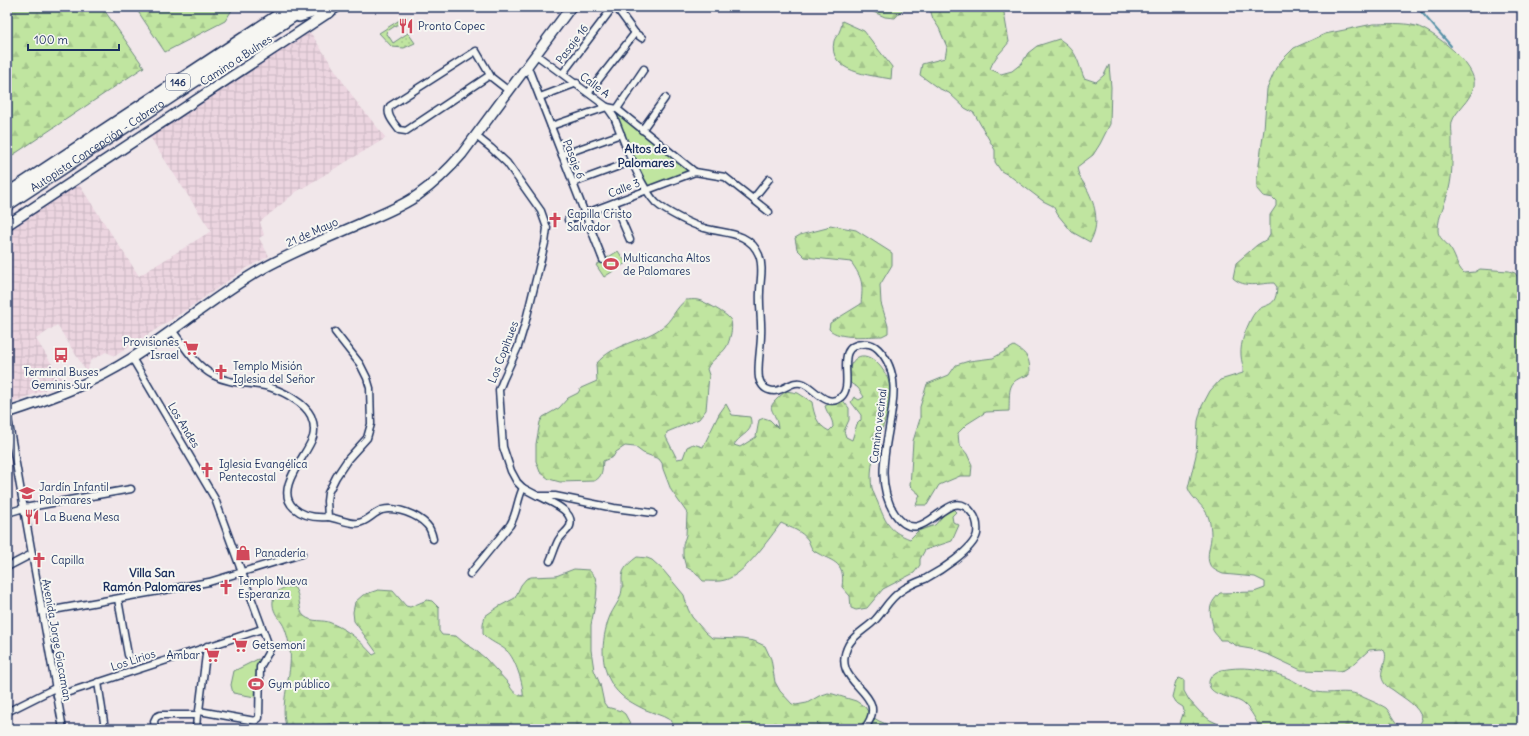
<svg xmlns="http://www.w3.org/2000/svg" width="1529" height="736" font-family="Delius,sans-serif">
<style>
.industrial{fill:url(#industrial-grid)}
.grass{fill:url(#grass-dots);stroke:#6e8a7f}
.forest{fill:url(#forest-firs);stroke:#6e8a7f}
.park{fill:#c0e5a0;stroke:#6e8a7f}
.lines{fill:none;stroke-linecap:round;stroke-linejoin:round}
.stream{stroke:#5992a8;stroke-width:2}
.street-casing{stroke:#1b2f5e;stroke-width:9}
.secondary-casing{stroke:#1b2f5e;stroke-width:12}
.highway-casing{stroke:#1b2f5e;stroke-width:14}
.street{stroke:#f6f6f2;stroke-width:6}
.secondary{stroke:#f6f6f2;stroke-width:9}
.highway{stroke:#f6f6f2;stroke-width:11}
.labels{text-anchor:middle;stroke-width:4;stroke-linejoin:round;paint-order:stroke}
.shield{fill:#f6f6f2;stroke:#5d6b8a;stroke-width:1}
.shield-label{font-size:10px;font-weight:bold;fill:#1b2f5e}
.poi-label{font-size:11px;fill:#1b2f5e;stroke:#f6f6f2;text-anchor:start}
.street-label{font-size:11px;fill:#1b2f5e;stroke:#f6f6f2}
.neighbourhood-label{font-size:12px;font-weight:bold;fill:#1b2f5e;stroke:#f6f6f2}
</style>
<defs>
<pattern id="industrial-grid" width="8" height="8" patternUnits="userSpaceOnUse"><rect width="8" height="8" fill="#ecd5e0"/><path d="M0 4h8M4 0v8" fill="none" stroke="#cab7c3"/></pattern>
<pattern id="grass-dots" width="8" height="8" patternUnits="userSpaceOnUse"><rect width="8" height="8" fill="#c0e5a0"/><path d="M2 2h.1M6 6h.1" fill="none" stroke="#a4c58c" stroke-width="1.8" stroke-linecap="round"/></pattern>
<pattern id="forest-firs" width="22" height="20" patternUnits="userSpaceOnUse"><rect width="22" height="20" fill="#c0e5a0"/><path d="M5 1l3.5 6h-7zM16 11l3.5 6h-7z" fill="#a4c58c"/></pattern>
</defs>
<rect width="100%" height="100%" fill="#f1e7ea"/>
<filter id="ink" filterUnits="userSpaceOnUse"><feTurbulence type="fractalNoise" baseFrequency=".025" numOctaves="2"/><feDisplacementMap in="SourceGraphic" scale="8" xChannelSelector="R" yChannelSelector="G"/><feConvolveMatrix kernelMatrix="1 2 1 2 8 2 1 2 1" color-interpolation-filters="sRGB"/></filter>
<g filter="url(#ink)">
<!-- industrial -->
<polygon class="industrial" points="308,29 355,100 386,138 296,192 260,222 264,235 259,238 269,256 245,269 186,310 115,356 106,352 90,361 88,370 86,371 57,325 36,339 62,380 45,388 45,390 7,404 7,230 78,183 139,276 211,231 150,137 187,111 229,85 267,56"/>
<!-- grass -->
<polygon class="grass" points="406,16 407,18 386,32 393,43 408,33 415,43 404,48 392,47 379,33"/>
<!-- forest -->
<g class="forest">
<polygon points="7,7 102,7 144,67 7,159"/>
<polygon points="135,7 234,7 225,21 165,52"/>
<polygon points="862,7 905,7 895,18 885,17"/>
<path d="M934 7H1003L1009 42C1001 53 995 56 990 69L1001 74 1012 71 1022 63 1028 53 1037 46 1059 39C1077 50 1077 60 1084 78L1096 82 1104 75 1109 65 1111 87 1110 124 1100 144 1093 155 1077 167C1079 179 1082 179 1087 189 1096 206 1100 225 1090 242L1072 232 1058 215 1053 206 1043 201 1010 176 1001 171 995 162V150L974 113 965 108 949 93 938 88 920 75 922 64 945 58 947 47 939 28 933 19 930 9Z"/>
<path d="M842 21 864 31 892 67 891 79C871 75 827 73 834 41 835 37 839 34 840 30 841 28 842 24 842 21Z"/>
<path d="M1373 24C1387 24 1402 22 1416 26 1433 31 1478 65 1474 86 1470 102 1455 111 1452 122 1451 127 1452 133 1452 137 1452 154 1453 173 1449 189 1446 202 1438 216 1438 230 1438 238 1445 241 1449 247 1456 255 1456 266 1464 273L1475 272 1480 269 1509 271 1515 273 1522 283V729H1260C1256 720 1251 710 1244 704 1235 696 1210 697 1209 684 1208 677 1216 671 1222 670 1246 665 1270 670 1292 680 1298 683 1312 692 1317 692 1331 695 1345 689 1359 695 1364 698 1382 705 1386 708 1392 714 1395 726 1404 728 1412 729 1419 727 1422 720 1420 706 1403 698 1393 690 1390 688 1386 686 1385 684 1376 672 1388 664 1385 652L1380 649 1369 650 1355 663 1344 670 1339 671 1301 670 1269 655 1251 649 1239 647 1226 640H1220C1218 636 1216 635 1214 632 1212 629 1213 629 1213 626 1209 610 1208 605 1220 593L1254 592 1265 588V582L1255 577 1223 574C1218 572 1212 569 1210 565 1205 556 1212 543 1211 534 1211 529 1210 523 1209 519 1206 506 1191 499 1188 488L1196 455 1198 421 1202 406 1210 391 1220 380 1243 373C1244 366 1241 361 1241 355 1240 343 1246 329 1251 319 1261 298 1276 314 1277 287L1274 283C1260 283 1245 289 1233 278L1236 263 1257 245 1267 239 1270 234V215L1276 206V201L1273 198 1263 196 1257 189V179L1264 129 1267 89 1276 68 1282 60 1294 48 1325 34Z"/>
<path d="M830 225 856 230 892 253V265L880 285 881 303 888 326V333L882 336C868 336 839 340 829 329L830 323 861 304C863 284 863 279 851 262L805 257 797 249 795 238 800 235 827 228Z"/>
<path d="M686 300C689 300 694 299 698 300 704 301 727 314 730 319 734 325 730 340 727 346 722 355 711 359 707 369L709 375 706 410 699 419 667 432 666 437 677 459 683 458 687 447 693 444 703 447 719 414 726 404 732 415 750 417C755 433 741 433 734 445L740 447 756 437 759 420 764 418 770 420 778 428C775 405 761 412 786 391L798 393 812 402C814 415 817 425 829 431L833 427C833 418 827 414 825 406L841 398 849 408V420L844 431 846 437 852 440 857 424 861 420V415L851 402 854 397 859 400 864 397C862 394 860 390 857 387 854 385 852 385 850 382 848 378 848 371 850 367 862 338 892 373 890 391 890 396 890 401 889 406 883 433 867 459 872 488 874 495 878 502 880 508 887 526 892 532 910 539L918 531 935 525 947 511 952 508 956 512 952 516 953 522 959 525 952 541 925 550 920 559V565L914 573 883 589 867 608 856 610 851 608 850 596 842 587C846 560 831 562 814 551 811 549 810 544 808 540 802 531 791 528 781 523 769 539 744 575 725 580 719 582 710 581 703 581L696 573 686 567 683 556V545L686 535 687 513 671 490 663 469 662 463 659 459 643 453 635 447 625 446 616 452 613 457 603 461C602 470 603 477 594 481L560 482 549 479 540 472 536 461V444L540 422 543 417 559 408 568 398 578 393 581 388 597 381 596 364C615 342 640 343 661 328 672 321 675 308 686 300Z"/>
<path d="M1014 346C1028 354 1030 359 1030 375 1006 380 1010 390 1009 411L986 412 967 424 958 433 959 444 967 454 972 465 971 476H960L939 485 927 505H916L920 495 910 486 913 441 920 419V407L927 384 949 375 956 365 969 361 993 358Z"/>
<path d="M637 557 647 558 652 560 663 570 684 595 688 609 692 617 705 632 712 638 742 639 754 641 765 646 771 659 775 682 780 691 792 704 796 705 807 703 819 696 828 693 833 694 856 701 865 707 871 716 879 721 898 729H663L671 725 672 721C661 714 647 712 636 705 631 702 625 699 621 695 600 676 600 646 608 621 610 614 615 607 619 600 628 580 612 575 637 557Z"/>
<path d="M574 569 589 570 595 577 597 586 596 600 591 625V650L594 670 600 684 604 703 607 707 621 711 625 714 633 729H343L330 724 322 725 313 729H287C278 703 293 676 290 650 289 642 286 629 282 623 277 616 272 610 273 601 275 590 284 586 294 587 301 596 298 611 304 616 312 623 323 619 331 623 351 632 358 639 373 655L377 653 354 621 353 612 355 602 363 595 378 590 393 591 406 606 410 607 427 600 432 601 439 608V631L442 635 456 636 463 642 474 649 485 658 509 684C511 690 516 695 523 696 524 685 515 658 507 651 499 644 490 642 483 634V625L485 616 498 607 515 598 521 585 526 579 531 577 556 576Z"/>
<polygon points="1179,678 1184,680 1184,691 1189,700 1201,713 1210,720 1229,729 1178,729 1184,711 1183,707 1175,702 1172,697 1176,681"/>
</g>
<!-- park -->
<g class="park">
<polygon points="604,105 613,109 691,172 644,189"/>
<polygon points="618,251 626,263 604,277 596,265"/>
<path d="M258 659 260 660C253 672 256 684 255 697L233 693 231 685 234 671Z"/>
</g>
<g class="lines">
<!-- stream -->
<polyline class="stream" points="1417,7 1451,46"/>
<defs>
<g id="street">
<polyline points="616,7 635,33 642,38"/>
<path d="M535 54 607 107 614 117C624 141 639 185 656 203 665 211 692 225 704 228 724 234 749 231 759 255 764 268 760 280 760 292 759 307 762 321 761 335 761 348 757 366 759 378 760 383 764 389 769 390 782 395 791 378 804 384 815 389 827 409 841 397 856 384 832 345 863 344 869 343 874 345 878 349 920 391 860 462 895 514 923 555 948 480 972 513 977 519 978 526 977 534 973 550 940 571 925 579 917 582 909 585 901 591 890 598 885 609 876 619 868 628 856 633 849 644 826 686 895 691 864 729"/>
<polyline points="527,65 603,260"/>
<polyline points="563,73 613,7"/>
<path d="M490 75 406 131 399 130C394 123 385 114 390 106L476 51 490 75 491 77 509 91"/>
<polyline points="589,92 635,33"/>
<polyline points="540,97 577,83"/>
<polyline points="607,107 617,109 695,172"/>
<polyline points="617,109 644,69"/>
<polyline points="551,126 607,107"/>
<polyline points="642,130 665,98"/>
<polyline points="476,136 491,148 507,163 541,211 547,228 545,243 525,324 518,347 503,380 499,390 503,447 511,471 517,482 523,488 538,496 555,496 614,508 653,513"/>
<polyline points="562,155 621,134"/>
<polyline points="573,183 633,161"/>
<polyline points="753,199 769,179"/>
<polyline points="614,203 630,240"/>
<polyline points="568,220 695,172 725,177 769,212"/>
<path d="M172 330C184 346 195 365 213 375 231 385 250 382 269 387 278 390 287 394 294 399 302 404 307 408 311 416 314 423 315 430 313 437 307 456 273 489 294 508 304 517 316 518 328 517"/>
<path d="M335 332 360 364 367 378 370 388 371 424 367 438 348 459 336 477 328 493 327 501 328 517C337 518 351 525 358 523 367 522 373 513 382 510 396 506 418 515 427 525 431 529 432 534 433 539"/>
<polyline points="132,358 215,499 270,649 268,653 260,667 259,718 255,721 199,711"/>
<polyline points="7,413 63,729"/>
<path d="M541 497C550 502 575 511 570 526 568 531 561 535 558 541 555 547 553 554 550 561"/>
<polyline points="7,513 24,508 131,489"/>
<polyline points="7,567 32,554"/>
<path d="M470 574 510 525C517 514 517 500 523 488"/>
<polyline points="118,599 128,655"/>
<polyline points="42,612 209,582 302,554"/>
<polyline points="98,682 105,729"/>
<polyline points="57,696 262,629"/>
<polyline points="7,712 55,688"/>
<polyline points="155,729 154,721 156,717 160,715 197,715"/>
<polyline points="196,729 197,715 199,711 207,646"/>
</g>
<g id="secondary">
<polyline points="7,225 337,7"/>
<path d="M7 413C50 399 93 383 132 358 176 330 216 295 262 269 294 251 330 237 364 222 382 214 401 207 418 195 435 183 449 169 462 154L571 7"/>
</g>
<g id="highway">
<polyline points="299,16 312,12 329,12"/>
<polyline points="7,194 291,7"/>
<path id="s1" d="M7 205 307 7"/>
</g>
</defs>
<!-- street casing -->
<use href="#street" class="street-casing"/>
<!-- secondary casing -->
<use href="#secondary" class="secondary-casing"/>
<!-- highway casing -->
<use href="#highway" class="highway-casing"/>
<!-- street -->
<use href="#street" class="street"/>
<!-- secondary -->
<use href="#secondary" class="secondary"/>
<!-- highway -->
<use href="#highway" class="highway"/>
</g>
</g>
<!-- icons -->
<defs>
<symbol id="restaurant-bare" viewBox="-9 -9 18 18"><path d="M-5-6h1v4h1v-4h1v4h1v-4h1v5L-1.5 .5V6h-2V.5L-5-1ZM5-6V6H3V1.5H1.5Q1.5-4 5-6Z" fill="#d1495b" stroke="#f6f6f2" stroke-width="2.5" paint-order="stroke"/></symbol>
<symbol id="church-bare" viewBox="-9 -9 18 18"><path d="M-1.2-6h2.4v3.5h3.3v2.4h-3.3V6h-2.4V-.1h-3.3v-2.4h3.3Z" fill="#d1495b" stroke="#f6f6f2" stroke-width="2.5" paint-order="stroke"/></symbol>
<symbol id="stadium-bare" viewBox="-9 -9 18 18"><path d="M0-5a6.5 5 0 1 0 0 10a6.5 5 0 1 0 0-10ZM-3.5-1.8h7v3.6h-7Z" fill="#d1495b" stroke="#f6f6f2" stroke-width="2.5" paint-order="stroke"/></symbol>
<symbol id="supermarket-bare" viewBox="-9 -9 18 18"><path d="M-6-5.5h2.5l.6 2H6L4.5 2H-2.5L-4.4-4H-6ZM-1.5 3.2a1.3 1.3 0 1 0 .1 0ZM3 3.2a1.3 1.3 0 1 0 .1 0Z" fill="#d1495b" stroke="#f6f6f2" stroke-width="2.5" paint-order="stroke"/></symbol>
<symbol id="bus-bare" viewBox="-9 -9 18 18"><path d="M-5-6H5V4H4V6H2V4H-2V6H-4V4H-5ZM-3.5-4V0h7V-4ZM-3.5 1.2v1.5H-2V1.2ZM2 1.2v1.5H3.5V1.2Z" fill="#d1495b" stroke="#f6f6f2" stroke-width="2.5" paint-order="stroke"/></symbol>
<symbol id="school-bare" viewBox="-9 -9 18 18"><path d="M0-5L7-2L0 1L-7-2ZM-4 1L0 2.5L4 1V4Q0 6-4 4Z" fill="#d1495b" stroke="#f6f6f2" stroke-width="2.5" paint-order="stroke"/></symbol>
<symbol id="shop-bare" viewBox="-9 -9 18 18"><path d="M-5-2.5h2.3a2.7 3.5 0 0 1 5.4 0H5L5.5 6h-11ZM-1.5-2.5h3a1.5 2.3 0 0 0-3 0Z" fill="#d1495b" stroke="#f6f6f2" stroke-width="2.5" paint-order="stroke"/></symbol>
</defs>
<g fill-rule="evenodd">
<use href="#restaurant-bare" x="395" y="15" width="22" height="22"/>
<use href="#church-bare" x="544" y="209" width="22" height="22"/>
<use href="#stadium-bare" x="600" y="253" width="22" height="22"/>
<use href="#supermarket-bare" x="180" y="337" width="22" height="22"/>
<use href="#bus-bare" x="50" y="344" width="22" height="22"/>
<use href="#church-bare" x="210" y="361" width="22" height="22"/>
<use href="#church-bare" x="196" y="459" width="22" height="22"/>
<use href="#school-bare" x="16" y="482" width="22" height="22"/>
<use href="#restaurant-bare" x="21" y="506" width="22" height="22"/>
<use href="#shop-bare" x="232" y="542" width="22" height="22"/>
<use href="#church-bare" x="28" y="549" width="22" height="22"/>
<use href="#church-bare" x="215" y="576" width="22" height="22"/>
<use href="#supermarket-bare" x="229" y="634" width="22" height="22"/>
<use href="#supermarket-bare" x="201" y="644" width="22" height="22"/>
<use href="#stadium-bare" x="245" y="673" width="22" height="22"/>
</g>
<g class="labels">
<!-- shield labels -->
<rect class="shield" x="166" y="74" width="24" height="16" rx="3"/>
<g class="shield-label">
<text x="178" y="86">146</text>
</g>
<!-- poi labels -->
<g class="poi-label">
<text x="418" y="30">Pronto Copec</text>
<text x="567" y="218">Capilla Cristo<tspan x="567" dy="13">Salvador</tspan></text>
<text x="623" y="262">Multicancha Altos<tspan x="623" dy="13">de Palomares</tspan></text>
<text x="179" y="346" text-anchor="end">Provisiones<tspan x="179" dy="13">Israel</tspan></text>
<text x="233" y="370">Templo Misión<tspan x="233" dy="13">Iglesia del Señor</tspan></text>
<text x="61" y="376" text-anchor="middle">Terminal Buses<tspan x="61" dy="13">Geminis Sur</tspan></text>
<text x="219" y="468">Iglesia Evangélica<tspan x="219" dy="13">Pentecostal</tspan></text>
<text x="39" y="491">Jardín Infantil<tspan x="39" dy="13">Palomares</tspan></text>
<text x="44" y="521">La Buena Mesa</text>
<text x="255" y="557">Panadería</text>
<text x="51" y="564">Capilla</text>
<text x="238" y="585">Templo Nueva<tspan x="238" dy="13">Esperanza</tspan></text>
<text x="252" y="649">Getsemoní</text>
<text x="200" y="659" text-anchor="end">Ambar</text>
<text x="268" y="688">Gym público</text>
</g>
<!-- street labels -->
<g class="street-label">
<text transform="translate(572 44) rotate(-53)" y="4">Pasaje 16</text>
<text transform="translate(236 60) rotate(-33)" y="4">Camino a Bulnes</text>
<text transform="translate(595 85) rotate(37)" y="4">Calle A</text>
<text dy="4" stroke="none"><textPath href="#s1" startOffset="108">Autopista Concepción - Cabrero</textPath></text>
<text transform="translate(574 159) rotate(69)" y="4">Pasaje 6</text>
<text transform="translate(624 188) rotate(-21)" y="4">Calle 3</text>
<text transform="translate(312 232) rotate(-24)" y="4">21 de Mayo</text>
<text transform="translate(503 352) rotate(-69)" y="4">Los Copihues</text>
<text transform="translate(184 425) rotate(59)" y="4">Los Andes</text>
<text transform="translate(878 426) rotate(-83)" y="4">Camino vecinal</text>
<text transform="translate(57 640) rotate(80)" y="4">Avenida Jorge Giacaman</text>
<text transform="translate(133 660) rotate(-18)" y="4">Los Lirios</text>
</g>
<!-- neighbourhood labels -->
<g class="neighbourhood-label">
<text x="646" y="153">Altos de<tspan x="646" dy="14">Palomares</tspan></text>
<text x="152" y="577">Villa San<tspan x="152" dy="14">Ramón Palomares</tspan></text>
</g>
</g>
<!-- margin -->
<rect width="1529" height="736" fill="none" stroke="#f6f6f2" stroke-width="24"/>
<rect x="12" y="12" width="1505" height="712" fill="none" stroke="#1b2f5e" stroke-width="1.5" filter="url(#ink)"/>
<!-- scale -->
<path d="M28 44v6h91v-6" fill="none" stroke="#1b2f5e" stroke-width="2"/>
<text x="34" y="44" font-size="12" fill="#1b2f5e" stroke="#f6f6f2" stroke-width="3" paint-order="stroke">100 m</text>
</svg>
